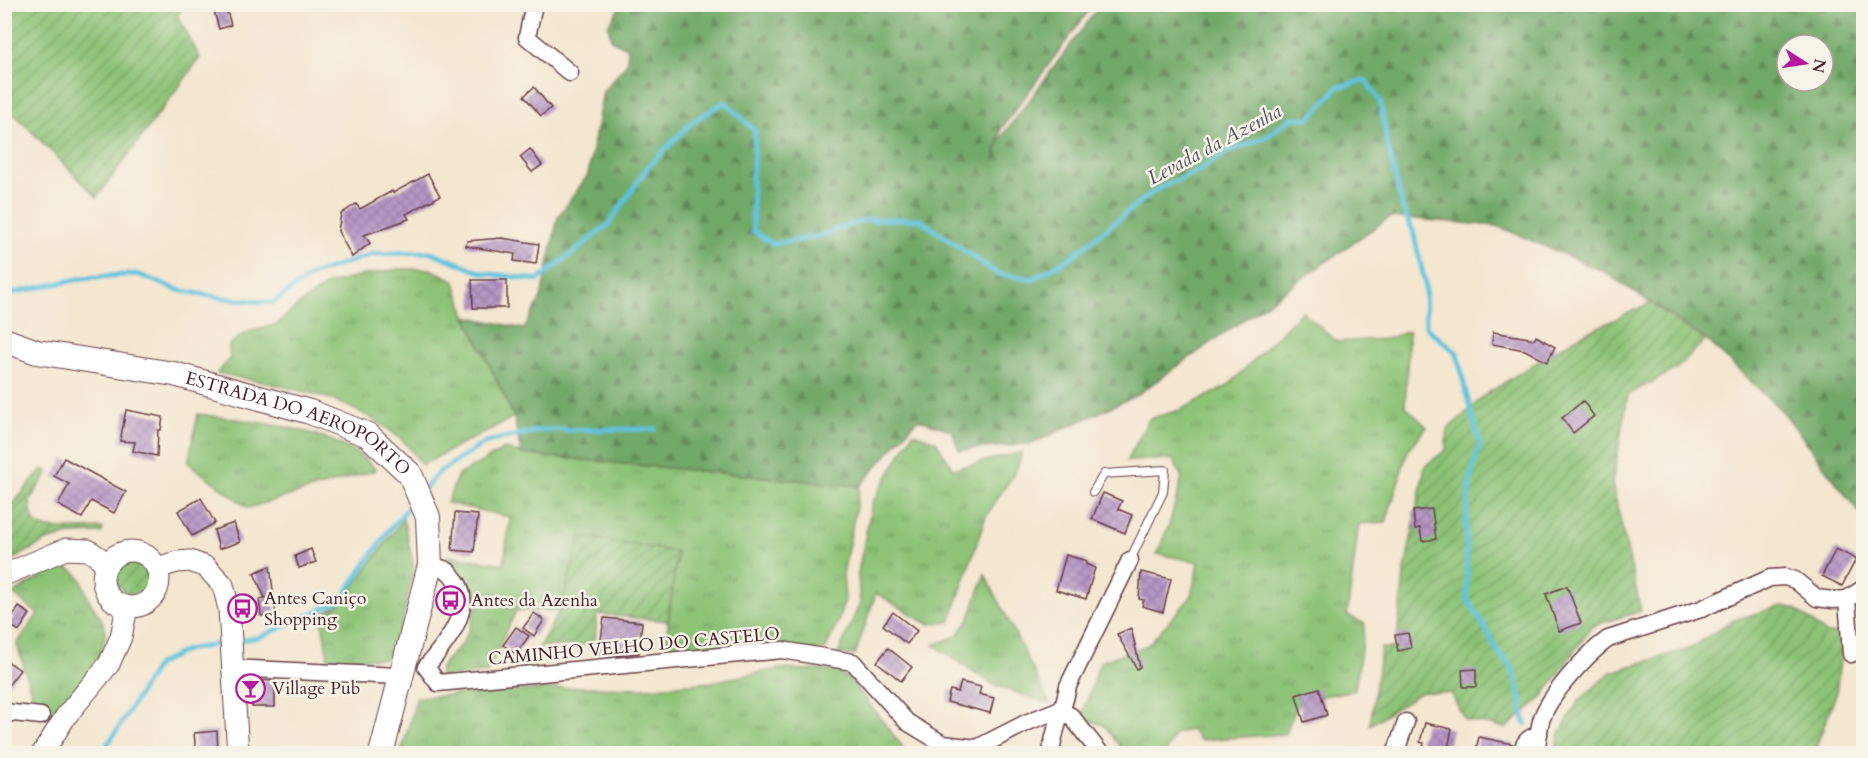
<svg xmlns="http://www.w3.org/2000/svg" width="1868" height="758" font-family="Cardo,serif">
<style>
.grass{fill:url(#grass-tufts);stroke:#6b7150;stroke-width:1.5}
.forest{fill:url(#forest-firs);stroke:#5e6449;stroke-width:1.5;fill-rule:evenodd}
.garden{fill:url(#garden-furrows);stroke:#6b7150;stroke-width:1.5}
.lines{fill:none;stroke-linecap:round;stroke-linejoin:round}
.stream{stroke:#5fc3dd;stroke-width:5}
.building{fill:url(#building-cross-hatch)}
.service-casing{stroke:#643d44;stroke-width:10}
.minor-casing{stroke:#643d44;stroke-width:19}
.tertiary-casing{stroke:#643d44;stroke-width:23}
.secondary-casing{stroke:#643d44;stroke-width:26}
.service{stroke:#fff;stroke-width:8}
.minor{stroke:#fff;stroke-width:16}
.tertiary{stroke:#fff;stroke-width:21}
.secondary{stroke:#fff;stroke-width:24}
.labels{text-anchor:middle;stroke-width:5;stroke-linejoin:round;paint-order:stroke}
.street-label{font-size:18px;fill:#4a1f2b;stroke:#f7f3e8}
.poi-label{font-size:18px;fill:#4a1f2b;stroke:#f7f3e8;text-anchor:start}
.water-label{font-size:20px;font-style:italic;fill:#505060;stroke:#f7f3e8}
</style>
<defs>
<pattern id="grass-tufts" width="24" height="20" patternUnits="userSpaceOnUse" patternTransform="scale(1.5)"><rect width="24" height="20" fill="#8cc376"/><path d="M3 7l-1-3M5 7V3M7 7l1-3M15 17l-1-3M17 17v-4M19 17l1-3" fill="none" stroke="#749e61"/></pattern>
<pattern id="forest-firs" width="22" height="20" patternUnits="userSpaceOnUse" patternTransform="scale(1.5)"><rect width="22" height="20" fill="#71a967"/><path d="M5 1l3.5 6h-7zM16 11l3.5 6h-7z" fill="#5f8955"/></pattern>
<pattern id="garden-furrows" width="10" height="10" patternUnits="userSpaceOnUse" patternTransform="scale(1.5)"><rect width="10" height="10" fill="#8cc376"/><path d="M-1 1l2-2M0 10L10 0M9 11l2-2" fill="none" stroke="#749e61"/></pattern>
<pattern id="building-cross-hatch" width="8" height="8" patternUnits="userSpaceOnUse" patternTransform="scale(1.5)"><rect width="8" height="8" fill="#b797c7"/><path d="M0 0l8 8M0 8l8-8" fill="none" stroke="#977ba2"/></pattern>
</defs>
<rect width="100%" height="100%" fill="#f7f3e8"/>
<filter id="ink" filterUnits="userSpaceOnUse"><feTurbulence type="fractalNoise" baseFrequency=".0167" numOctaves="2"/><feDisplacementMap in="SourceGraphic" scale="12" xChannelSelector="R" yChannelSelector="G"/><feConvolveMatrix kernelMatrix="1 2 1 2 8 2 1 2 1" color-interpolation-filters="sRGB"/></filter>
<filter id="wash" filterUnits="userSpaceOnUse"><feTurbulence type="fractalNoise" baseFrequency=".008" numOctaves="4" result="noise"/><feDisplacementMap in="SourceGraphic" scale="24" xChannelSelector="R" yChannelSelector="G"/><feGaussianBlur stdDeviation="1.35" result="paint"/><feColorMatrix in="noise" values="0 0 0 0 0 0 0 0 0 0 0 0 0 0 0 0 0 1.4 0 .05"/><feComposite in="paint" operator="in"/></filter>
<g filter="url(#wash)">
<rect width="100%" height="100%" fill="#f4e6cf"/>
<!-- grass -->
<g class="grass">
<path d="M399 269H430L454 280 466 316 514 417 422 465C416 457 410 447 402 440 347 393 284 387 217 373L230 359 229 345 245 333 276 325 297 306 327 285 363 275Z"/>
<polygon points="1302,311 1337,342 1386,339 1409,331 1405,406 1427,427 1408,450 1386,522 1359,524 1347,615 1365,624 1355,690 1300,700 1285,734 1200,740 1191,730 1175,733 1165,753 1125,753 1104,725 1081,718 1100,662 1148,645 1191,597 1199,562 1157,554 1170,522 1182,478 1173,459 1127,461 1149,419 1180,410 1228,386"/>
<path d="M198 414C250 422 341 427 376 470L248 508 188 463Z"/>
<polygon points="913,433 936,441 953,469 1022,452 1016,471 986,516 950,622 928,624 876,593 855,655 838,654 860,603 858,573 872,503"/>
<path d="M505 449 521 454 860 486 843 574 845 600 838 622 825 650 666 655 668 621 677 552 581 537 560 610 516 611 487 672 443 677 439 674C442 661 450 657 458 648 469 636 479 608 474 591 472 583 456 569 449 564L448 556 504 564 510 517 447 503 458 475Z"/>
<polygon points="403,519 414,567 394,659 328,658 321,615 341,604"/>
<path d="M64 567C83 573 81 582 88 598 93 609 104 618 105 631 105 660 74 693 57 715L37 712 17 644 38 614 13 594 50 570Z"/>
<polygon points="985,574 1050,704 994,685 934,645 957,636 969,620"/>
<polygon points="779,669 837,671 852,682 902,746 901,753 401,753 417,697 582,687 645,688 711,682"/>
</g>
<!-- forest -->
<path class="forest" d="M621 5H1093L1001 129 995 158 1000 139 1098 8 1102 5H1863V518L1784 413 1709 342 1603 271 1497 226 1390 217 1135 396 1031 444 959 450 952 431 918 419 860 486 521 454 514 417 466 316 524 329 541 298 558 217 588 175 603 91 627 63 628 48 612 41 608 26ZM1787 45H1823V81H1787Z"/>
<!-- garden -->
<g class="garden">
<polygon points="4,5 186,5 177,15 200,58 97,197 5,105"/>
<polygon points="1650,303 1705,340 1676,369 1628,395 1612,483 1641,611 1592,626 1541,699 1506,728 1465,720 1451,693 1421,692 1370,725 1381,648 1396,648 1404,575 1425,466 1446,450 1447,430 1486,394 1579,336"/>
<path d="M42 469 48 472 30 500C31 507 31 518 35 523 43 533 90 528 103 528L102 533 71 534 46 541 5 564V514Z"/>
<polygon points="581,536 677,552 668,621 597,614 595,644 539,647 560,610"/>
<circle cx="133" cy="578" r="16"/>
<polygon points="1781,606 1796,609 1827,634 1843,633 1836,694 1816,747 1837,753 1555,753 1560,733 1578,702 1611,672 1691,648 1731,621"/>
</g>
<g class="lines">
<!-- stream -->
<g class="stream">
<polyline points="4,295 83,278 137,274 178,290 222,298 273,303 311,275 373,254 431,252 483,273 538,280 608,225 648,167 692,122 725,102 755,131 752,182 753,231 773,244 815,237 865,220 919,219 998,274 1032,279 1070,258 1154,191 1198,171 1227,152 1266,137 1292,118 1310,118 1338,87 1365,80 1380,101 1387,143 1403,209 1413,231 1425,283 1426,327 1457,353 1466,393 1480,444 1471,476 1466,520 1467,599 1483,624 1498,653 1511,666 1519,689 1525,724"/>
<polyline points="423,491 439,472 486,442 542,430 655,429"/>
<polyline points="237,641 260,637 340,601 390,529 413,502"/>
<polyline points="101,754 116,732 157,665 186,650 225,643"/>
</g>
</g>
<g id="blocks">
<!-- building -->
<g class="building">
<polygon points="212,4 225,4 231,25 219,29"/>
<polygon points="534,87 551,108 541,116 524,96"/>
<polygon points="530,149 542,165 532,172 520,157"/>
<polygon points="428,174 440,196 406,214 409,219 364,235 370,243 352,257 338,231 341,214 356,204 360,209 392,191 393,193"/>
<polygon points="502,238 539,244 536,264 514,261 515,254 466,246 467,241"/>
<polygon points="472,280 507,280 507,308 473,308"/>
<polygon points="1493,332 1535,339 1536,336 1555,347 1547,362 1525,350 1492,344"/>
<polygon points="1583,401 1594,416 1573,433 1562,418"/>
<polygon points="126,410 163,417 161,430 158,430 157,456 133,451 135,442 120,441"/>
<polygon points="64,458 126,492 114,513 91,501 82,518 58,505 69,484 54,476"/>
<polygon points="1103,493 1122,501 1118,509 1132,515 1125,533 1092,519"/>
<polygon points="201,498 215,523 192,536 178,511"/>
<polygon points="1432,509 1436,539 1422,541 1420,528 1415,529 1413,511"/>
<polygon points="455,513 478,515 474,552 452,550"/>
<polygon points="234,523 240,542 219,549 214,530"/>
<polygon points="311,549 316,562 299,568 295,556"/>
<polygon points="1836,549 1856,559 1842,586 1822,576"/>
<polygon points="1066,555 1087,561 1086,564 1095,568 1086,599 1056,590"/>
<polygon points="270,566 276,615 261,616 259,599 265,598 254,573"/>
<polygon points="1141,572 1171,579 1163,612 1142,606 1144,600 1139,599"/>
<polygon points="1567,586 1581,623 1559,631 1546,594"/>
<polygon points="19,607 30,614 19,631 8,624"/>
<polygon points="893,612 917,631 907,644 883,625"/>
<polygon points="534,613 544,620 534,636 523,628"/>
<polygon points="604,618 642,622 639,653 612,656 599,654"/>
<polygon points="516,627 529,636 516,654 503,645"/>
<polygon points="1131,628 1140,667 1137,669 1117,634"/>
<polygon points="1408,633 1411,648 1398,651 1395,635"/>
<polygon points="888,648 912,667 901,681 877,662"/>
<polygon points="4,659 20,670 4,691"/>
<polygon points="1476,669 1476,687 1463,687 1462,670"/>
<polygon points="252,680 275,681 275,707 252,707"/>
<polygon points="961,682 981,687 979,694 994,698 990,713 947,702 950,690 958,692"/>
<polygon points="1319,688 1327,715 1304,722 1296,695"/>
<polygon points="1425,723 1452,729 1447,753 1422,753 1424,743 1420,742"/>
<polygon points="217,731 218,752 196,753 194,733"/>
<polygon points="1479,737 1513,744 1511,753 1475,753"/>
</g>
</g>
</g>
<g filter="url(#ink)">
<use href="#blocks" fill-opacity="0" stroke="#643d44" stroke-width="1.5"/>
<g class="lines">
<defs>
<polyline id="service" points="1093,492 1104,474 1165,470 1163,492 1130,560"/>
<g id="minor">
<polyline points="534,4 527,37 570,73"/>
<path d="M430 565C436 567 443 568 448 571 452 574 454 579 457 582 475 610 443 647 426 667L438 683 782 650 853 662 907 722 943 744 977 748 1028 722 1058 710 1071 716 1101 754"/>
<polyline points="1847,599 1851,654"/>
<polyline points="231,668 399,676"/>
<polyline points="4,712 41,716"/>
<path d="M1051 754C1053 730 1064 709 1068 686L1130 560"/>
<polyline points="1395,754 1406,722"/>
<path d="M1521 754C1524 742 1527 738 1539 734"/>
<path d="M1536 754C1538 743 1538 732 1541 721 1548 696 1587 654 1608 639L1701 609 1770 578 1785 577 1795 580 1817 598 1833 600 1847 599 1864 588"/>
</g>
<g id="tertiary">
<circle cx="131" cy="579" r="28"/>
<polyline points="157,568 177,562 190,561 206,567 223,585 229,609 238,754"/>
<polyline points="4,575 66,549 88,550 107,563"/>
<polyline points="42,754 66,716 109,664 121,637 127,607"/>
</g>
<g id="secondary">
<path id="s1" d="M4 340 37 352 174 374 310 412 368 435 410 474 428 517 430 565 381 754"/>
</g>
</defs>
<!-- service casing -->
<use href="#service" class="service-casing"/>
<!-- minor casing -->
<use href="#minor" class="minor-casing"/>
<!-- tertiary casing -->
<use href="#tertiary" class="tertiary-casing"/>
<!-- secondary casing -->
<use href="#secondary" class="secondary-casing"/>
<!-- service -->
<use href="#service" class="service"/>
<!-- minor -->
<use href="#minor" class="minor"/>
<!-- tertiary -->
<use href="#tertiary" class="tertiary"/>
<!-- secondary -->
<use href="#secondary" class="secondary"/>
</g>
</g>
<!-- icons -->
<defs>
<symbol id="bus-ring" viewBox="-11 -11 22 22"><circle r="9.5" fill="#f7f3e8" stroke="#b5179e" stroke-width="1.5"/><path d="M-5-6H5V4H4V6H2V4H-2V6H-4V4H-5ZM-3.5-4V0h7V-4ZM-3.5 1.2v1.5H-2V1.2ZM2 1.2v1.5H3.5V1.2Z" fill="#b5179e"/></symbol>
<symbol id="bar-ring" viewBox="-11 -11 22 22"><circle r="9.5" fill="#f7f3e8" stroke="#b5179e" stroke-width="1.5"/><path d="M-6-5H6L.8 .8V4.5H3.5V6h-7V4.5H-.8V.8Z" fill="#b5179e"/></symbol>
</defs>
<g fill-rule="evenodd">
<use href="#bus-ring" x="434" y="584" width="33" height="33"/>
<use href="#bus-ring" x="226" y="592" width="33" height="33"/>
<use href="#bar-ring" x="234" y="672" width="33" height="33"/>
</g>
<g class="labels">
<!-- street labels -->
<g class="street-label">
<text dy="6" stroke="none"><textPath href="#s1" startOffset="309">ESTRADA DO AEROPORTO</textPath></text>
<text transform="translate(634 646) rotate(-5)" y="6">CAMINHO VELHO DO CASTELO</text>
</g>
<!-- poi labels -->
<g class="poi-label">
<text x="264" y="604">Antes Caniço<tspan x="264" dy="21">Shopping</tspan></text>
<text x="471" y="606">Antes da Azenha</text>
<text x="272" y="694">Village Pub</text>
</g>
<!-- water labels -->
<g class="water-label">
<text transform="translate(1214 144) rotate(-28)" y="7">Levada da Azenha</text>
</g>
</g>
<!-- margin -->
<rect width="1868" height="758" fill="none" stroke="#f7f3e8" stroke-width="24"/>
<!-- north arrow -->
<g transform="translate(1805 63) rotate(102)"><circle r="28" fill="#f7f3e8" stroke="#b29e9c" stroke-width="1.5"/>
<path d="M0-4.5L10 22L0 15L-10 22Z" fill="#b5179e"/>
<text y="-9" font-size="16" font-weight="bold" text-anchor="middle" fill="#4a1f2b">N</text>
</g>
</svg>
